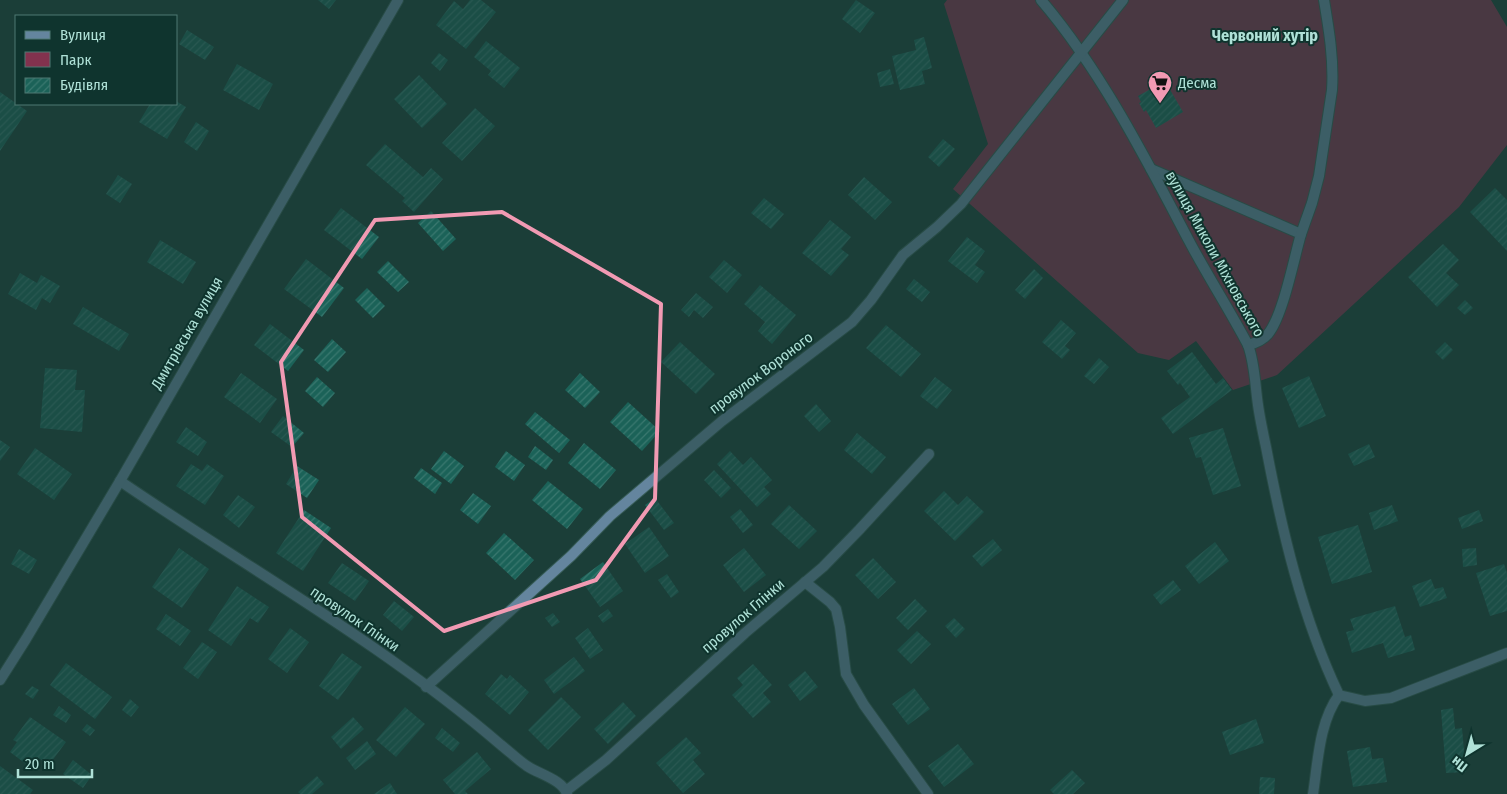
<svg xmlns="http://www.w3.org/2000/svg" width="1507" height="794" font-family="'Fira Sans Condensed',sans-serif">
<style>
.green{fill:#82324e}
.building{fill:url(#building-hatch)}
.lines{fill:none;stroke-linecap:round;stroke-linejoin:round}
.lane-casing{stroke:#365b55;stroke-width:12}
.street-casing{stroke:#365b55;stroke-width:12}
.lane{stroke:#64859e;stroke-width:10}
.street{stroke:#64859e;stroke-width:10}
.marked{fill:none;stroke:#f19ab3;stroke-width:4;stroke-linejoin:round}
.labels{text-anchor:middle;stroke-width:4;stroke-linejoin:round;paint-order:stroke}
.poi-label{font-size:15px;fill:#afe1d7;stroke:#0f342e;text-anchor:start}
.street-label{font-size:15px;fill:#afe1d7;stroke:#0f342e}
.neighbourhood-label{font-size:16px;font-weight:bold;fill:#afe1d7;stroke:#0f342e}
</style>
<defs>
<pattern id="building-hatch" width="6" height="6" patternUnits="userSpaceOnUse" patternTransform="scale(1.25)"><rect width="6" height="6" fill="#1b6258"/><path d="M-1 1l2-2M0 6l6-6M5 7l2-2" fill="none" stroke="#3a786f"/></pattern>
</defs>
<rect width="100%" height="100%" fill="#1b3e38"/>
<!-- green -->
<polygon class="green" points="947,0 1491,0 1507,27 1507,145 1459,207 1277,375 1233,390 1196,341 1169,360 1138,353 953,189 988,144 944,4"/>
<!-- building -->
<g class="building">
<polygon points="318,0 336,0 329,9"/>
<polygon points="470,0 481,0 496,12 466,49 436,25 454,1 463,9"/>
<polygon points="856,0 875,13 860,33 842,19"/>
<polygon points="187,30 214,47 205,60 179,44"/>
<polygon points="924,37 932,68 922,71 925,84 900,90 892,56 916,50 914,40"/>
<polygon points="486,41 520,68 504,88 488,75 491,71 474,57"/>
<polygon points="439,53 448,60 440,71 431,63"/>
<polygon points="237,64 273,84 259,110 223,90"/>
<polygon points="890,69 894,84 880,87 877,73"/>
<polygon points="419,75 447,104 422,128 394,99"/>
<polygon points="1165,81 1183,112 1156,128 1146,110 1144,112 1139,103 1141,102 1138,96"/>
<polygon points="0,92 27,111 0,151"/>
<polygon points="176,101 186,107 167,139 139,122 150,104 176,104"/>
<polygon points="475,108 495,126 462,161 442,143"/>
<polygon points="196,122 209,131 197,151 184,142"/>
<polygon points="943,139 955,149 939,167 928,157"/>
<polygon points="385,144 423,177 431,168 443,179 414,212 402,201 405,198 366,165"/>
<polygon points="118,175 132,184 120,203 106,194"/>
<polygon points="864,177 892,202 875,220 848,195"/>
<polygon points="1495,188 1507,200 1507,251 1470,212"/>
<polygon points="764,198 784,214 771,229 751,213"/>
<polygon points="341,208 379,237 362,259 324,230"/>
<polygon points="431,211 456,239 443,251 418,223"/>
<polygon points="830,220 851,237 841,249 849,255 831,276 802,253"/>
<polygon points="967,237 985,251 975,265 985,272 977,283 948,261"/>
<polygon points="160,240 196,262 183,284 147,262"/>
<polygon points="1443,244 1459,260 1446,273 1459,285 1437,307 1408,277"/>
<polygon points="306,259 344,288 322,317 284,289"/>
<polygon points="724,260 742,275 727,293 709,277"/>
<polygon points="388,261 409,282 398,292 377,272"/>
<polygon points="1034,269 1043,278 1025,299 1015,290"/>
<polygon points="20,273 37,283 41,275 60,286 50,303 42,298 36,310 8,294"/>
<polygon points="914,279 930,292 922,302 906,289"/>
<polygon points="760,285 796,315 772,344 758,331 765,322 744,304"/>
<polygon points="367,288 385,306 373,318 355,300"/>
<polygon points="696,293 713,307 703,318 694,310 689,317 681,310"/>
<polygon points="1465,300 1473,308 1465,315 1457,308"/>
<polygon points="83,307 129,334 119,351 73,324"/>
<polygon points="1061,320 1076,333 1065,346 1070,350 1062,359 1042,342"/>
<polygon points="270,324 304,350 288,371 254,345"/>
<polygon points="886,325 921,354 901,377 866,348"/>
<polygon points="332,339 346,352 328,372 314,360"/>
<polygon points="680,342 715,374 696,394 661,362"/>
<polygon points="1445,342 1453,350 1443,360 1435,352"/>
<polygon points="1192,352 1216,384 1223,378 1232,390 1173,434 1161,418 1190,397 1180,383 1178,385 1167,371"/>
<polygon points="1099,358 1109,367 1094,384 1084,376"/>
<polygon points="45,368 77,370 75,390 85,390 82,432 40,428"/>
<polygon points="241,373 277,399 260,423 224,397"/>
<polygon points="580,373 600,392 585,408 565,390"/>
<polygon points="1309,376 1326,416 1299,428 1282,388"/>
<polygon points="317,377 335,393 323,407 305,391"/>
<polygon points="935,377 952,390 937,409 920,396"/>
<polygon points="628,402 660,431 642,451 610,422"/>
<polygon points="816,404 831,421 819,432 804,416"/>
<polygon points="535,412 570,440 559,453 525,424"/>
<polygon points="283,416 304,433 292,447 271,432"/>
<polygon points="186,427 207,442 198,456 176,442"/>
<polygon points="1223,428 1241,486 1213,495 1201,457 1196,458 1189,438"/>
<polygon points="857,433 886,457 872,474 844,450"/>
<polygon points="0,440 10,447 0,461"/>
<polygon points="584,443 616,470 600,489 568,463"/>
<polygon points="1369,444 1375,457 1354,466 1348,454"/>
<polygon points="535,446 553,460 546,470 528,457"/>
<polygon points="35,448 72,474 54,500 17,474"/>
<polygon points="444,451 464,466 451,484 431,469"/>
<polygon points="506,451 525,465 514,481 495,467"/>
<polygon points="730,451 743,465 751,457 772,480 764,487 771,494 757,507 717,464"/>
<polygon points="191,464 202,471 207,464 224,476 205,505 176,486"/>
<polygon points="297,466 319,480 307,498 286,484"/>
<polygon points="421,468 442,483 435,494 414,478"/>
<polygon points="714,470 731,488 721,498 704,480"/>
<polygon points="548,481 583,509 567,529 532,500"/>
<polygon points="944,491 958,505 967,496 984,512 955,541 924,511"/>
<polygon points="473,493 491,506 478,524 460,510"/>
<polygon points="238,495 255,507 239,528 223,515"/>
<polygon points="655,498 674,523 664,530 645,505"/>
<polygon points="789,505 817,531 799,549 771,524"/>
<polygon points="1392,505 1398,521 1374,530 1369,513"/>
<polygon points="740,509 753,525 743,533 730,517"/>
<polygon points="304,510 331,528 303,571 276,553"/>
<polygon points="1479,510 1483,521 1462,529 1458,518"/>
<polygon points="1358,525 1372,572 1332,584 1318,537"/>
<polygon points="649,527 669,556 645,573 625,544"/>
<polygon points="504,533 534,560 515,580 486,553"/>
<polygon points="993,539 1002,550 982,567 972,556"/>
<polygon points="1215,542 1229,561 1199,584 1185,566"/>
<polygon points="179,548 209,569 182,608 152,587"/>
<polygon points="744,548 766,575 744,592 723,565"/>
<polygon points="1476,548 1477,565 1463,567 1462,549"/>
<polygon points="19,549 37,560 29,574 11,564"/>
<polygon points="873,558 896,582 878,599 855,575"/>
<polygon points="603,562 623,591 600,607 580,579"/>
<polygon points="342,563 369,581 355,601 328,583"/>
<polygon points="1504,564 1507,573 1507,611 1490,616 1476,573"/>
<polygon points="667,574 679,592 671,598 658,580"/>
<polygon points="1431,579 1435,589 1443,587 1447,598 1420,607 1412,586"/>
<polygon points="1173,580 1181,590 1161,605 1153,595"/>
<polygon points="237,586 269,607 258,623 250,618 231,646 208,630"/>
<polygon points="915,599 927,611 908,630 896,618"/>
<polygon points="394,601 414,617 402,631 383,615"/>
<polygon points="1395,606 1405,637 1411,635 1415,650 1388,658 1383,643 1352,653 1346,632 1354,630 1350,619"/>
<polygon points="608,609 613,616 603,623 598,616"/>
<polygon points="553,613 560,622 552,627 545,618"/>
<polygon points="166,614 191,631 180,646 156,629"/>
<polygon points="954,618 965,629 956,638 945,626"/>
<polygon points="290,628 309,642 287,673 268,659"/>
<polygon points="588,628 603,650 590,659 575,638"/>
<polygon points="917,631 931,644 911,664 897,650"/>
<polygon points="202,642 217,652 198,679 183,668"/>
<polygon points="342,653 362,667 338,700 319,686"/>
<polygon points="574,657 585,671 554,694 544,680"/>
<polygon points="66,663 112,697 95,719 50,685"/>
<polygon points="753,664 772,685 763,693 771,702 753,718 732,695 743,685 737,678"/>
<polygon points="805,671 818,687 800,701 788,685"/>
<polygon points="501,674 507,679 510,675 529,692 510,715 485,694"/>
<polygon points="32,686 39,690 33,699 25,694"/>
<polygon points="914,688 930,709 908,725 892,704"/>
<polygon points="561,697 581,717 548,750 528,730"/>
<polygon points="130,699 139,707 131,717 122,710"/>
<polygon points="623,702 636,716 608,744 594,729"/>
<polygon points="59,706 71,715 66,723 53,715"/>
<polygon points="405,707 425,724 396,757 376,740"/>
<polygon points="1453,708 1455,729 1462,728 1466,772 1446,773 1441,710"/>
<polygon points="30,717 66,742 49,765 37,757 30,767 10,752 17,742 13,740"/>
<polygon points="353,717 364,729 341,749 331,737"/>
<polygon points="1256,719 1264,743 1230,755 1222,732"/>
<polygon points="87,724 95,730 90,736 82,730"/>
<polygon points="442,728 460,743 453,752 435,738"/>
<polygon points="686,737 701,753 693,760 705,774 683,793 656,763"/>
<polygon points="367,741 376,754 355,770 346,758"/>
<polygon points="958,744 974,764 944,787 928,766"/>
<polygon points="1370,747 1372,759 1383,758 1387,782 1353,787 1347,751"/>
<polygon points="477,752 491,769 465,791 468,794 455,794 443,780"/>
<polygon points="73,760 92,775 83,788 63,774"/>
<polygon points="0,766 33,790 30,794 0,794"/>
<polygon points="1072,770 1085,783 1073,794 1054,794 1050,790"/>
<polygon points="317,776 324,784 312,794 300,794 298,792"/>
<polygon points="1260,777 1275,778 1274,794 1259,794"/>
<polygon points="390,783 397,794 374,794"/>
</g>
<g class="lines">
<defs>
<g id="lane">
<path d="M1151 169 1301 234C1294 258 1283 316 1268 334 1263 340 1256 343 1248 345"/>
<path d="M1301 234 1312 203 1319 176 1332 90C1334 60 1329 30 1324 0"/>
<path d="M1313 794C1318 762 1319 722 1339 695"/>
</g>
<g id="street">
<path d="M1041 0C1100 69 1146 159 1188 239 1207 275 1229 309 1248 345 1255 364 1255 385 1258 405 1260 419 1263 433 1266 447 1282 531 1302 617 1339 695L1365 701 1391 698 1507 653"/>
<path d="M120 481C247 568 384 644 501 745 510 752 518 760 527 766 539 774 563 780 567 794"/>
<polyline points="805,582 830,602 836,609 840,627 846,674 864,705 928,794"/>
<polyline points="0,680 26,639 120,481 398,0"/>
<polyline points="426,687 571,556 610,516 722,421 852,322 871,300 903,255 937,227 961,204 1123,0"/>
<polyline points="566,791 606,760 745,633 823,567 859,530 929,454"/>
</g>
</defs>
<!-- lane casing -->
<use href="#lane" class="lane-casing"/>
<!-- street casing -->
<use href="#street" class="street-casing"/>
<!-- lane -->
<use href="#lane" class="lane"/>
<!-- street -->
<use href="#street" class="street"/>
</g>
<!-- marked area -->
<path d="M0 0H1507V794H0ZM502 212 661 304 655 499 596 580 444 631 302 517 281 362 375 220Z" fill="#1b3e38" fill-opacity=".55" fill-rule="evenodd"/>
<path class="marked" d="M502 212 661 304 655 499 596 580 444 631 302 517 281 362 375 220Z"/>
<!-- icons -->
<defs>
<symbol id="supermarket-pin" viewBox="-11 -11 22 30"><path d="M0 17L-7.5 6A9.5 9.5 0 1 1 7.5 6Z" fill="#f19ab3" stroke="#0f342e"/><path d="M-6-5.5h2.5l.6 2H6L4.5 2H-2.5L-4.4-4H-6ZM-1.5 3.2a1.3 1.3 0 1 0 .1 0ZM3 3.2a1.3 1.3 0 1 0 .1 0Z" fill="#111"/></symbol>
</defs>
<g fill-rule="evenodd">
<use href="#supermarket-pin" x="1146" y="69" width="28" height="38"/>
</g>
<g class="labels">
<!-- poi labels -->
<g class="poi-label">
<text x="1178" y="88">Десма</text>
</g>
<!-- street labels -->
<g class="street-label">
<text transform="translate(1215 254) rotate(61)" y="5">вулиця Миколи Міхновського</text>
<text transform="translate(187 333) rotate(-60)" y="5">Дмитрівська вулиця</text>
<text transform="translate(761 373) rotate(-37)" y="5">провулок Вороного</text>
<text transform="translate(743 616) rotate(-41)" y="5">провулок Глінки</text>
<text transform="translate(355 619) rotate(34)" y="5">провулок Глінки</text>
</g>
<!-- neighbourhood labels -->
<g class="neighbourhood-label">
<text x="1265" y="41">Червоний хутір</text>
</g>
</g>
<!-- legend -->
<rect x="15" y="15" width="162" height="90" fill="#0f342e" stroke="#4f7972"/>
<rect x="25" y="31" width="25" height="8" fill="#64859e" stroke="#4f7972"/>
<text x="60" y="40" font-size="15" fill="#afe1d7">Вулиця</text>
<rect x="25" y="52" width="25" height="15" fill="#82324e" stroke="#4f7972"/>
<text x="60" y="65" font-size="15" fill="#afe1d7">Парк</text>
<rect x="25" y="78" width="25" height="15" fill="url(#building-hatch)" stroke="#4f7972"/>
<text x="60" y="90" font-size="15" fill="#afe1d7">Будівля</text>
<!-- north arrow -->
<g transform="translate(1467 754) rotate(217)" stroke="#0f342e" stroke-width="4" paint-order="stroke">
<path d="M0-4L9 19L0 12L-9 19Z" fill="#afe1d7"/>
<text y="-8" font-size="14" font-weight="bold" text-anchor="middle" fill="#afe1d7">Пн</text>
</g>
<!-- scale -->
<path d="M18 769v8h74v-8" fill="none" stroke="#afe1d7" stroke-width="2.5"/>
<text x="25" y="769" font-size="15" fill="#afe1d7" stroke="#0f342e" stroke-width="4" paint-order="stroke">20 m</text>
</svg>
